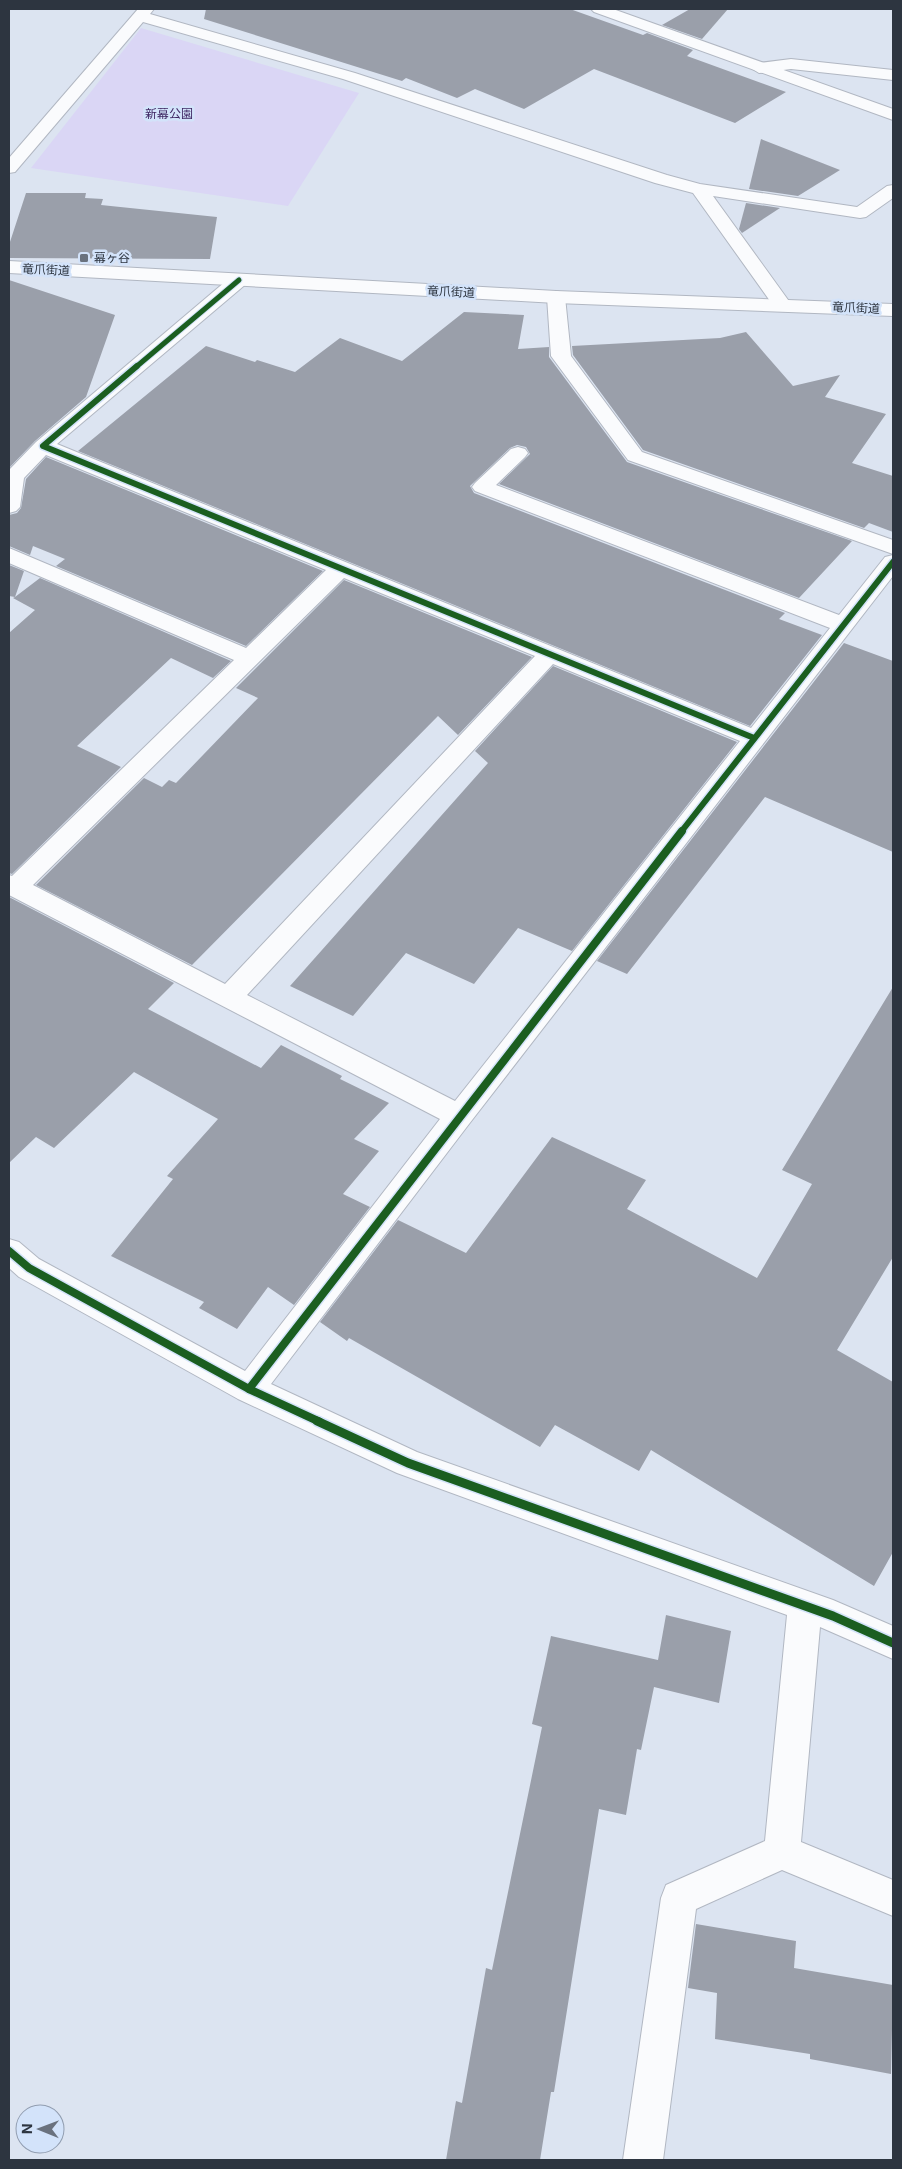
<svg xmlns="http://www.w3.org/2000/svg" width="902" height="2169" font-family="Inter,'Noto Sans JP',sans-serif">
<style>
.green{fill:#dad6f5}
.building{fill:#9a9faa}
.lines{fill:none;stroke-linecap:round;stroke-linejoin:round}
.minor-casing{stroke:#b1b7c2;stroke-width:2}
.tertiary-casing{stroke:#b1b7c2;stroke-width:2}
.secondary-casing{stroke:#b1b7c2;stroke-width:2}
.minor{fill:#fafbfd;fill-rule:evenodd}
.tertiary{fill:#fafbfd;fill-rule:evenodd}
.secondary{fill:#fafbfd;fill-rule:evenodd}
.cycleway-far3-casing{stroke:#d3e3fa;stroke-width:7}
.cycleway-far2-casing{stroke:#d3e3fa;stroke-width:9}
.cycleway-far1-casing{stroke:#d3e3fa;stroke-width:11}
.cycleway-casing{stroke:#d3e3fa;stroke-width:12}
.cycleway-far3{stroke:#1b5e20;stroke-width:5}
.cycleway-far2{stroke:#1b5e20;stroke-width:6}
.cycleway-far1{stroke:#1b5e20;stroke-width:8}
.cycleway{stroke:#1b5e20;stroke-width:9}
.poi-dot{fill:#6a727e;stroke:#d3e3fa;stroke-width:2}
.labels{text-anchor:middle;stroke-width:5;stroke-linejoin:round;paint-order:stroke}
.far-park-label{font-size:12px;fill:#3f2763;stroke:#d3e3fa}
.far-poi-label{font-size:12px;fill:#2d3540;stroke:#d3e3fa;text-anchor:start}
.far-street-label{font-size:12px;fill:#2d3540;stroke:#d3e3fa}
</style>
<rect width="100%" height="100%" fill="#dce4f1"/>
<!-- green -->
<polygon class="green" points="141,28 359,93 288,206 31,168"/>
<!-- building -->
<g class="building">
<polygon points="206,9 570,9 643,35 647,33 693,50 687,56 786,92 735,123 594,69 524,109 475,89 457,98 406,78 402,81 204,19"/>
<polygon points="690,9 728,9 702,39 662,25"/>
<polygon points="761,139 840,170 798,196 749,189"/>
<polygon points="26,193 86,193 85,198 103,199 101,205 217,217 210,259 9,258 9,245"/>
<polygon points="746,203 780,208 742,233 739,229"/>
<polygon points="9,280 115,315 86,397 35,441 9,468"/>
<polygon points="464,312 524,315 518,349 549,347 549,357 627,462 852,541 799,598 499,484 530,454 526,447 517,445 510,448 470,486 474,493 785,613 779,619 822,635 750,726 78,451 206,346 255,362 257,360 295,372 340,338 402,361"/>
<polygon points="746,332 793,386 840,375 825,397 886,414 852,463 893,476 893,532 869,523 864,528 643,450 573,355 572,346 720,338"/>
<polygon points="46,457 323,571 246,646 56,566 65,559 33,546 30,555 9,546 9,515 17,513 21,508 26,479"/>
<polygon points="9,565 24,571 15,597 40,578 231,661 213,678 171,658 77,746 121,767 12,874 9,873 9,633 35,610 13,598 15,597 9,596"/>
<polygon points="344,580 532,657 458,735 438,716 192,965 36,885 144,778 162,787 169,780 176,783 258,698 236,688"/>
<polygon points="844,643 893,661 893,852 765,797 627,974 597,961"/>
<polygon points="553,666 737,742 572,951 518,928 474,984 406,953 353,1016 290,986 488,763 475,751"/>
<polygon points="9,897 174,983 148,1009 261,1068 281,1045 342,1076 340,1079 389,1103 354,1139 379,1151 343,1194 370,1207 294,1305 268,1287 237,1329 199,1308 204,1302 111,1256 173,1179 167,1176 218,1119 134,1072 54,1148 36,1137 9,1163"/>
<polygon points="893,987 893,1257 837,1350 893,1382 893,1552 874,1586 651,1450 639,1471 555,1425 540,1447 349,1338 347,1341 320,1322 398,1220 466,1253 552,1137 646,1180 627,1209 757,1278 812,1184 782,1170"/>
<polygon points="666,1615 731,1631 719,1703 654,1687 641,1750 637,1749 626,1815 599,1809 554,2092 551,2092 540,2160 446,2160 456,2101 462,2103 486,1968 492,1970 542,1727 532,1724 551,1636 658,1660"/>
<polygon points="696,1924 796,1941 794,1968 893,1985 891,2074 810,2059 810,2054 715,2039 717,1993 688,1988"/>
</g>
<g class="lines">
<defs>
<g id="minor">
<polygon points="138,9 154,9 150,14 355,73 667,175 700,184 857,207 887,186 893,185 893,198 866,217 860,218 713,196 791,304 789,308 775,308 693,193 655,183 343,79 143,22 15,172 9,173 9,158"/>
<polygon points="791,59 893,70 893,80 791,69 759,73 751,68 759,63"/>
<path d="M239 274 246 276 248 280 246 284 57 444 751 728 830 628 475 491 472 487 475 483 511 449 518 447 525 449 528 453 525 457 496 485 839 615 885 557 893 555V576L469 1124 271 1384 417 1452 833 1600 893 1626V1659L820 1627 801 1842 893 1880V1916L782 1870 696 1909 663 2160H623L661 1898 666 1885 765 1841 787 1615 397 1473 238 1399 19 1277 9 1268V1239L19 1242 39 1259 245 1371 440 1119 9 895V875L12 876 234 660 9 563V548L246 648 326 570 46 455 24 478 20 507 16 511 9 513V470L36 442 232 276ZM344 578 535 656 225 984 33 885ZM553 664 740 741 455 1101 247 995Z"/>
<polygon points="556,291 563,293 565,297 571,356 642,452 893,540 893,554 628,460 551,356 547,297 549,293"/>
</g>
<polygon id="tertiary" points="591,9 613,9 893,109 893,120 594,12"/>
<polygon id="secondary" points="9,261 556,291 893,304 893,316 556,303 9,273"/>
</defs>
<!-- minor casing -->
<use href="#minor" class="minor-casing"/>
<!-- tertiary casing -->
<use href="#tertiary" class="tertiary-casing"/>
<!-- secondary casing -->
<use href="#secondary" class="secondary-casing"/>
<!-- minor -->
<use href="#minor" class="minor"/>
<!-- tertiary -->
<use href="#tertiary" class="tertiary"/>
<!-- secondary -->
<use href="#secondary" class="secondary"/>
<defs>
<polyline id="cycleway-far3" points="136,367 239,280"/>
<g id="cycleway-far2">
<polyline points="137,366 43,446 754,738"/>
<polyline points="681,832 893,562"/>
</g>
<g id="cycleway-far1">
<polyline points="9,1251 29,1268 249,1389 320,1422"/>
<polyline points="249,1389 682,831"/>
</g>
<polyline id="cycleway" points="317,1421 408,1463 833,1616 893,1643"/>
</defs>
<!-- cycleway-far3 casing -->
<use href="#cycleway-far3" class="cycleway-far3-casing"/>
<!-- cycleway-far2 casing -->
<use href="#cycleway-far2" class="cycleway-far2-casing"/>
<!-- cycleway-far1 casing -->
<use href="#cycleway-far1" class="cycleway-far1-casing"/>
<!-- cycleway casing -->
<use href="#cycleway" class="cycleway-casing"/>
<!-- cycleway-far3 -->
<use href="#cycleway-far3" class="cycleway-far3"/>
<!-- cycleway-far2 -->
<use href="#cycleway-far2" class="cycleway-far2"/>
<!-- cycleway-far1 -->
<use href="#cycleway-far1" class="cycleway-far1"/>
<!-- cycleway -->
<use href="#cycleway" class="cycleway"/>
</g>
<!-- markers -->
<rect class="poi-dot" x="79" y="253" width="10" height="10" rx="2.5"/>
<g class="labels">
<!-- far-park labels -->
<g class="far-park-label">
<text x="169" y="118">新幕公園</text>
</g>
<!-- far-poi labels -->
<g class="far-poi-label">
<text x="94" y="262">幕ヶ谷</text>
</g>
<!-- far-street labels -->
<g class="far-street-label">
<text transform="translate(46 270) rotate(3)" y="4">竜爪街道</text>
<text transform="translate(451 292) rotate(3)" y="4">竜爪街道</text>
<text transform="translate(856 308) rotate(3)" y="4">竜爪街道</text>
</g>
</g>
<!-- border -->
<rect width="902" height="2169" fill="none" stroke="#2d3540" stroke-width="20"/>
<!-- north arrow -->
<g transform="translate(40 2129) rotate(271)"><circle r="24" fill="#d3e3fa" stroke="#919db0"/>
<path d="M0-4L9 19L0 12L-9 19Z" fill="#6a727e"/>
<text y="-8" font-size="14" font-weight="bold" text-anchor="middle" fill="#2d3540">N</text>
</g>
</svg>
